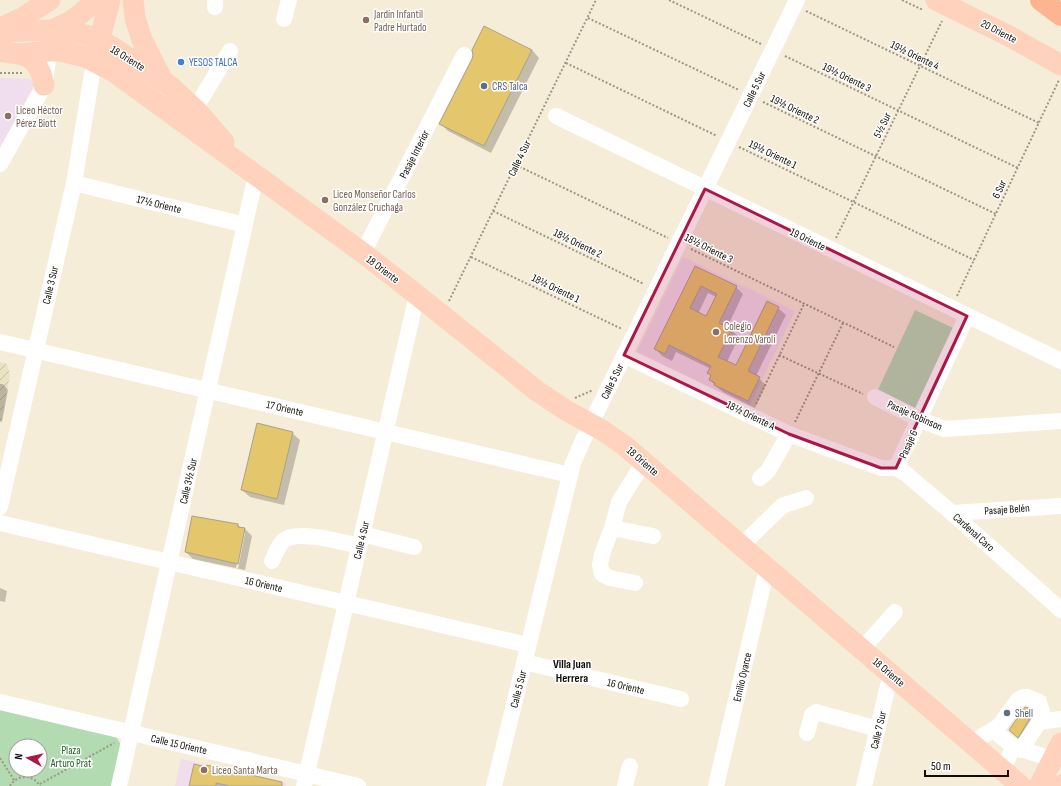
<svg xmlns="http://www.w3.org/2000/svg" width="1061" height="786" font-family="'Sofia Sans Condensed',sans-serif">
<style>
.industrial{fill:url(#industrial-furrows)}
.education{fill:#f0dded}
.park{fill:#b2dbb2;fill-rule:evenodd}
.shadow{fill:#0003;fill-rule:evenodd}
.building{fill:#e4c66c;stroke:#a9a18c;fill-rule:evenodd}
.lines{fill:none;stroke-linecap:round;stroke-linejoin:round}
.path{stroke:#9d9787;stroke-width:2;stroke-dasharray:2 2;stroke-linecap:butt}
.minor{stroke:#fff;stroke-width:16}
.major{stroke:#fed2bc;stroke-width:21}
.highway{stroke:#fdb490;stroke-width:22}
.marked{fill:#ab1847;fill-opacity:0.2;stroke:#ab1847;stroke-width:3;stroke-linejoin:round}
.education-dot{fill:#8d6e63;stroke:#fff;stroke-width:1.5}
.shop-dot{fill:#3f7fe0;stroke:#fff;stroke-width:1.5}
.service-dot{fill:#5c6f8a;stroke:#fff;stroke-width:1.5}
.labels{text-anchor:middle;stroke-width:3;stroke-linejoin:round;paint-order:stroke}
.education-label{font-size:11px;fill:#785e54;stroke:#fff;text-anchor:start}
.street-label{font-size:11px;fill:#100e06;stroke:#fff}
.shop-label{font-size:11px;fill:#366cbe;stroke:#fff;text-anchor:start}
.service-label{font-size:11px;fill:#4e5e75;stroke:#fff;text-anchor:start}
.park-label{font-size:11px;fill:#1c6124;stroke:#fff}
.neighbourhood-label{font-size:12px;font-weight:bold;fill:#100e06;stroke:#fff}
</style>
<defs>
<pattern id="industrial-furrows" width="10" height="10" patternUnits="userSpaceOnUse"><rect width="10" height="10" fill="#ebe1c3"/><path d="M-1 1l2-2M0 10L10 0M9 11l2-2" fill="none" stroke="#c8c0a6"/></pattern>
</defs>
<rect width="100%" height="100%" fill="#f5edd7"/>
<!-- industrial -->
<polygon class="industrial" points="0,362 7,364 10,375 0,427"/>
<!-- education -->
<g class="education">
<polygon points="0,78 30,79 34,85 0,148"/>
<polygon points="683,257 795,311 749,407 637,352"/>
<polygon points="181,759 286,783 285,786 175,786"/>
</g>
<!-- park -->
<g class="park">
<polygon points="915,310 953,328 915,413 876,394"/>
<path d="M0 709 116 737 122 746 113 786H0ZM16 746H40V770H16Z"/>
</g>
<!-- shadow -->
<g class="shadow">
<polygon points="532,50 539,58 491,153 448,131 441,124 473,60"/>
<path d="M695 267 736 287 743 294 727 328 731 330 739 337 727 362 736 366 767 303 778 308 786 315 756 376 766 385 755 408 723 392 717 387 710 380 712 376 709 373 711 369 676 352 672 361 662 356 655 348ZM708 293 716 297 706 318 698 314Z"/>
<polygon points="0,384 3,384 8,390 2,422 0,421"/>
<polygon points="292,433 300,440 284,505 250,497 242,490"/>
<path d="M238 525 241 528 245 529 252 536 245 570 193 559 186 552ZM243 531 245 533 238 569 236 568Z"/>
<polygon points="0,588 7,591 5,602 0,601"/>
<polygon points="1031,710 1033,714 1031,720 1019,738 1010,730"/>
<polygon points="195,766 279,783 282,786 190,786"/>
</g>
<!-- building -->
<g class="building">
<polygon points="484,26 532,50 484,146 439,124 472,59 473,55 472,50"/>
<path d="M695 266 737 286 719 323 732 329 718 357 736 365 767 301 779 307 748 371 760 377 748 401 714 385 715 383 709 380 711 375 707 373 711 366 669 345 665 354 654 349ZM701 286 717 294 706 316 690 308Z"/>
<polygon points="257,423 293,432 277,499 241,490"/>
<polygon points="192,516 238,524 238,527 245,528 238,564 185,552"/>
<polygon points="1025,707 1031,709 1032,712 1030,718 1018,738 1009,730"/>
<polygon points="194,764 206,767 207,765 282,782 282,786 230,786 216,783 216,786 189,786"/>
</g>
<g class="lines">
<!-- path -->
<g class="path">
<polyline points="669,0 761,44"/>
<polyline points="902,0 923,10"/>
<polyline points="806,11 1039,123"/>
<polyline points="588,18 739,90"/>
<polyline points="785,56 1018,168"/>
<polyline points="566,63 717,136"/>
<polyline points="0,73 23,73"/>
<polyline points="763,102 996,214"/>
<polyline points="739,147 974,260"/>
<polyline points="516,165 668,238"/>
<polyline points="493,211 644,284"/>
<polyline points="836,238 942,21"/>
<polyline points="691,249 894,347"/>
<polyline points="471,257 622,329"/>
<polyline points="957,296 1059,80"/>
<polyline points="449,301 596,0"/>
<polyline points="779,355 863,394"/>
<polyline points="575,398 593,390"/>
<polyline points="756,404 804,304"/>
<polyline points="795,422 843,323"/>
<polyline points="0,758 14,780"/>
<polyline points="40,784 114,743"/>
<path d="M10 786C17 774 33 774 40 786"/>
</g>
<!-- minor -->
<g class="minor">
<polyline points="215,0 215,7"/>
<polyline points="284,19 289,0"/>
<polyline points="195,109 230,51"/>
<polyline points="556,116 1061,361"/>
<polyline points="0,164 40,93 46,76 49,51"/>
<polyline points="74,183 245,225"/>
<polyline points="363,253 464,55"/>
<polyline points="0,342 570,475"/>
<polyline points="624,355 789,434 881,468 896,468 905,473 952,513 1061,610"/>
<polyline points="875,397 919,419 944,429 1061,421"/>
<polyline points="896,468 967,316"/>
<polyline points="760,478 768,471 789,434"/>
<polyline points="0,507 74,183 94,62"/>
<polyline points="952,513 1061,506"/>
<polyline points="0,523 528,645"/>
<polyline points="612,528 653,536"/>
<polyline points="362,534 414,547"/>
<polyline points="742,545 780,508 784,505 806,498"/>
<path d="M272 561C275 555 278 546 283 541 296 529 342 542 359 546"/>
<polyline points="635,583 610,578 602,574 600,565 602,554 612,528 619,502 644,462"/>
<polyline points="863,650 871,639 895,612"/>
<polyline points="524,662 681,699"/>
<polyline points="0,702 358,786"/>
<polyline points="993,730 1014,747 1002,769"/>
<polyline points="807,733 812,715 816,712 878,729"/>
<polyline points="972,743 999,726 1018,700 1023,697 1027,697 1039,702 1042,712 1039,722 1061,719"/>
<polyline points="1014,747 1052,759"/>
<polyline points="1021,750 1039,722"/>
<polyline points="119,786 256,175"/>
<polyline points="304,786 417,295"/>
<polyline points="494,786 573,463 584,438 797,0"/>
<polyline points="625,786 630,766"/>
<polyline points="716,786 767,568"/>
<polyline points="864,786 891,673"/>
</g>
<!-- major -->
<g class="major">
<polyline points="133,0 135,18 142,40 161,77"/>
<polyline points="936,0 1007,35 1061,65"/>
<polyline points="0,28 22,18 50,0"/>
<polyline points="0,32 52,30 82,34 99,39 131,59 170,86 199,113 224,142"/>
<polyline points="49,32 73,20 97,0"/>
<polyline points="4,52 19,54 49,51 60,51 85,57 114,72 363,253 417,295 537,391 567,411 602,430 625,446 1021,786"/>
<polyline points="96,53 110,0"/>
<path d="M19 54C35 57 41 69 44 85"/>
<polyline points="1039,786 1061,743"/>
<polyline points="1060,786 1061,785"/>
</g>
<!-- highway -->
<polyline class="highway" points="1041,0 1061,15"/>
</g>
<!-- marked area -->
<path class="marked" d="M705 189 967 316 896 468H881L789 434 624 355Z"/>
<!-- markers -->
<g class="education-dot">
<circle cx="366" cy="20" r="4"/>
<circle cx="8" cy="116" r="4"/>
<circle cx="325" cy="200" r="4"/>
<circle cx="716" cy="332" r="4"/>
<circle cx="204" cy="770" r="4"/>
</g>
<circle class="shop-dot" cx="181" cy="62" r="4"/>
<g class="service-dot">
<circle cx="484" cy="86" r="4"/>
<circle cx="1007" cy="713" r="4"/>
</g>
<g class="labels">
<!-- education labels -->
<g class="education-label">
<text x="374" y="18">Jardín Infantil<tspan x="374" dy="13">Padre Hurtado</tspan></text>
<text x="16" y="114">Liceo Héctor<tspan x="16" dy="13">Pérez Biott</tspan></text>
<text x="333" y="198">Liceo Monseñor Carlos<tspan x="333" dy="13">González Cruchaga</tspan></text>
<text x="724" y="330">Colegio<tspan x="724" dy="13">Lorenzo Varoli</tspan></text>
<text x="212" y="774">Liceo Santa Marta</text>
</g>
<!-- street labels -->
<g class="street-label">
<text transform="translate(999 31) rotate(27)" y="4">20 Oriente</text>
<text transform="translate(915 55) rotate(26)" y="4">19½ Oriente 4</text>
<text transform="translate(128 58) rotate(32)" y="4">18 Oriente</text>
<text transform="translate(847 77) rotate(26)" y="4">19½ Oriente 3</text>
<text transform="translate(754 89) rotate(-64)" y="4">Calle 5 Sur</text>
<text transform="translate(795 109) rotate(26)" y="4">19½ Oriente 2</text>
<text transform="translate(882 125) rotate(-64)" y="4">5½ Sur</text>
<text transform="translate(414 154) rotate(-63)" y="4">Pasaje Interior</text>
<text transform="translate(773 154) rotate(26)" y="4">19½ Oriente 1</text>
<text transform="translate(519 158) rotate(-64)" y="4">Calle 4 Sur</text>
<text transform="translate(999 189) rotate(-65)" y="4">6 Sur</text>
<text transform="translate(159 204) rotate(14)" y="4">17½ Oriente</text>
<text transform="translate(808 239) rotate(26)" y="4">19 Oriente</text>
<text transform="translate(578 243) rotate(26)" y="4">18½ Oriente 2</text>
<text transform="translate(709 248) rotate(27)" y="4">18½ Oriente 3</text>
<text transform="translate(383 269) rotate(37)" y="4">18 Oriente</text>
<text transform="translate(50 285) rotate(-77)" y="4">Calle 3 Sur</text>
<text transform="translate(556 288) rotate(26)" y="4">18½ Oriente 1</text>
<text transform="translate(612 381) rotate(-64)" y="4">Calle 5 Sur</text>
<text transform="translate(285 408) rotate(13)" y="4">17 Oriente</text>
<text transform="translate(751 415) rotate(26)" y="4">18½ Oriente A</text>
<text transform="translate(915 415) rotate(24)" y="4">Pasaje Robinson</text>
<text transform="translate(908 444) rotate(-66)" y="4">Pasaje 6</text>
<text transform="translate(643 461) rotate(41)" y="4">18 Oriente</text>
<text transform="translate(188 481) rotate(-77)" y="4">Calle 3½ Sur</text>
<text transform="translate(1007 509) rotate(-4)" y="4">Pasaje Belén</text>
<text transform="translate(974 532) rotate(42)" y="4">Cardenal Caro</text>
<text transform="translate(361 540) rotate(-77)" y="4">Calle 4 Sur</text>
<text transform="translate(264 584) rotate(13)" y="4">16 Oriente</text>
<text transform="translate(889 672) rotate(40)" y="4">18 Oriente</text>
<text transform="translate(742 677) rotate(-77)" y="4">Emilio Oyarce</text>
<text transform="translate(626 686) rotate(13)" y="4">16 Oriente</text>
<text transform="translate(518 689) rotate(-76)" y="4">Calle 5 Sur</text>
<text transform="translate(878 730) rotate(-77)" y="4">Calle 7 Sur</text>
<text transform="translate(179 744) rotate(13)" y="4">Calle 15 Oriente</text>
</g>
<!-- shop labels -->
<g class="shop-label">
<text x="189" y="66">YESOS TALCA</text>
</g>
<!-- service labels -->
<g class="service-label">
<text x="492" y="90">CRS Talca</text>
<text x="1015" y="717">Shell</text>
</g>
<!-- park labels -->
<g class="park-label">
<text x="71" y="754">Plaza<tspan x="71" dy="13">Arturo Prat</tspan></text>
</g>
<!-- neighbourhood labels -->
<g class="neighbourhood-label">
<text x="572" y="668">Villa Juan<tspan x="572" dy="14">Herrera</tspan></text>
</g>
</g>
<!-- north arrow -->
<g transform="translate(28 758) rotate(278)"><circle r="19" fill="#ffffff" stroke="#9f9f9b"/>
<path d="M0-3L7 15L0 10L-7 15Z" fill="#ab1847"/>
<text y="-6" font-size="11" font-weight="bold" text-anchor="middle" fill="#100e06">N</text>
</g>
<!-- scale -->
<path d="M925 770v6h83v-6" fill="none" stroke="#100e06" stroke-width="2"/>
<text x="931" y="770" font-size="12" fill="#100e06" stroke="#ffffff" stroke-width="3" paint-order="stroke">50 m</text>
</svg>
